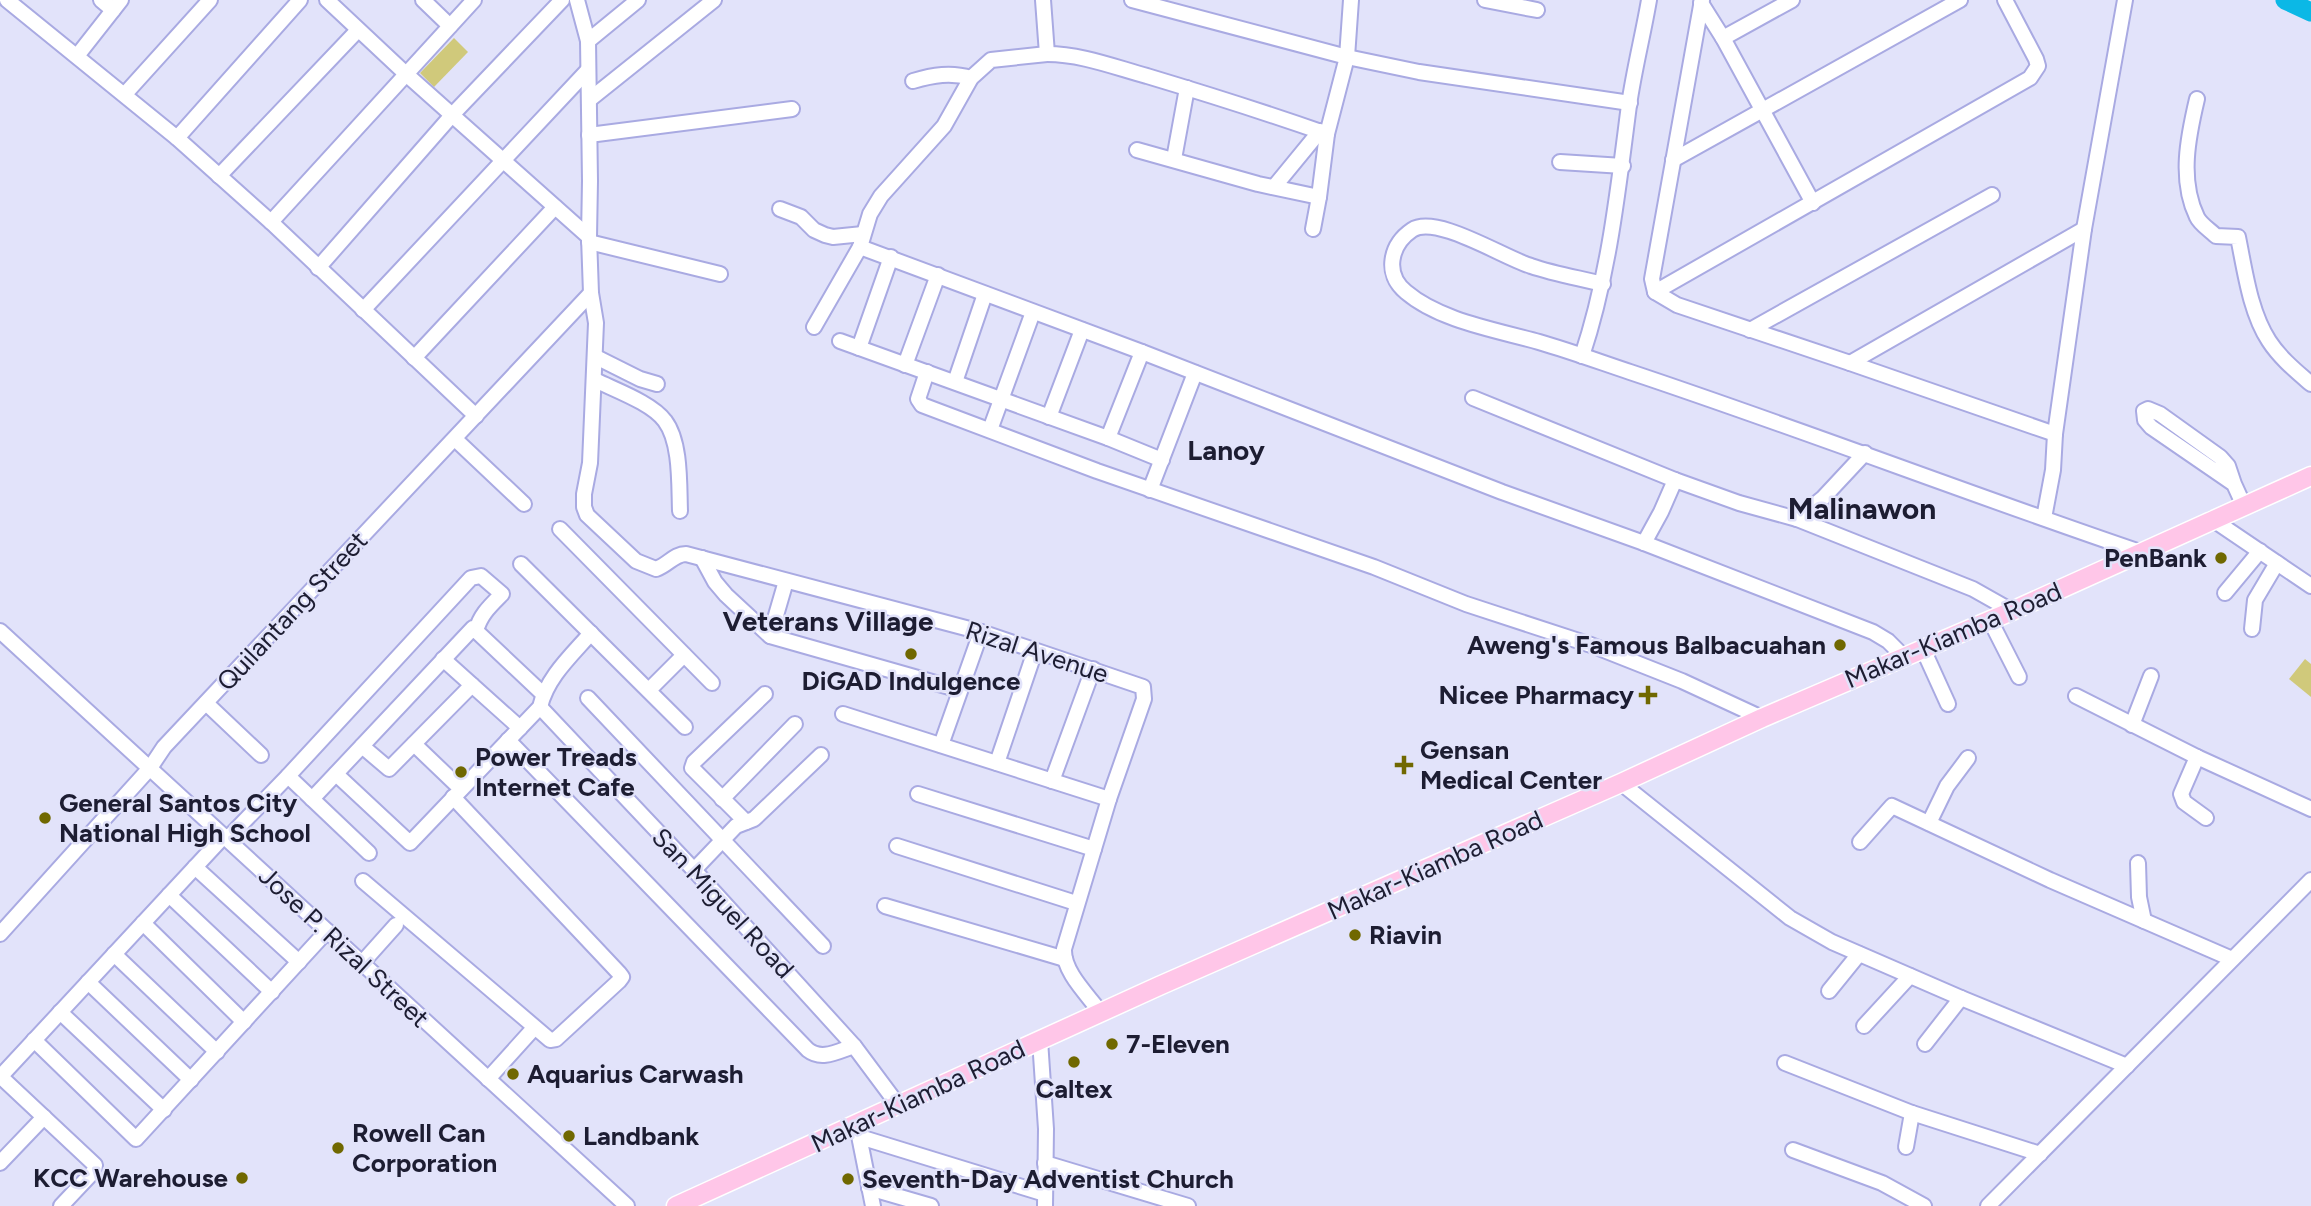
<svg xmlns="http://www.w3.org/2000/svg" width="2311" height="1206" font-family="Figtree,sans-serif">
<style>
.green{fill:#d0c97b}
.lines{fill:none;stroke-linecap:round;stroke-linejoin:round}
.river{stroke:#0bb8e6;stroke-width:19}
.minor-casing{stroke:#a9aae2;stroke-width:18}
.major-casing{stroke:#fff;stroke-width:21}
.minor{stroke:#fff;stroke-width:14}
.major{stroke:#ffc6e8;stroke-width:18}
.poi-dot{fill:#706800;stroke:#e2e3fa;stroke-width:2.5}
.labels{text-anchor:middle;stroke-width:5;stroke-linejoin:round;paint-order:stroke}
.poi-label{font-size:26px;font-weight:bold;fill:#1d1d32;stroke:#e2e3fa;text-anchor:start}
.street-label{font-size:26px;fill:#1d1d32;stroke:#e2e3fa}
.neighbourhood-label{font-size:28px;font-weight:bold;fill:#1d1d32;stroke:#e2e3fa}
.quarter-label{font-size:30px;font-weight:bold;fill:#1d1d32;stroke:#e2e3fa}
</style>
<rect width="100%" height="100%" fill="#e2e3fa"/>
<!-- green -->
<g class="green">
<polygon points="454,38 468,52 434,87 420,73"/>
<polygon points="2305,659 2311,664 2311,697 2289,679"/>
</g>
<g class="lines">
<!-- river -->
<polyline class="river" points="2285,0 2311,12"/>
<defs>
<g id="minor">
<polyline points="7,0 177,138 271,222 476,416"/>
<polyline points="101,0 113,10"/>
<polyline points="327,0 406,74 589,237"/>
<polyline points="423,0 450,26"/>
<path d="M577 0 588 41 590 181 589 237 591 293 596 323 590 463 584 494V507L587 515 636 561 656 569C668 565 674 554 686 554L981 632 1143 687 1144 699 1109 799 1064 949C1063 972 1088 995 1101 1013"/>
<polyline points="1132,0 1347,57 1419,72 1630,103"/>
<polyline points="1485,0 1537,10"/>
<polyline points="1702,0 1652,279 1655,292 1677,305 1850,363 2055,434"/>
<polyline points="1701,3 1723,38 1813,203"/>
<polyline points="1723,38 1792,0"/>
<polyline points="588,41 638,0"/>
<path d="M1047 54C1081 54 1114 67 1147 76 1207 94 1267 113 1327 134"/>
<polyline points="77,56 121,0"/>
<path d="M913 81C933 75 951 72 971 78"/>
<polyline points="125,94 210,0"/>
<path d="M2197 99C2188 137 2179 180 2197 217 2200 224 2210 230 2216 236L2238 237C2245 271 2250 312 2269 341 2280 358 2296 371 2311 384"/>
<polyline points="589,100 714,0"/>
<polyline points="589,135 792,109"/>
<polyline points="177,138 300,0"/>
<polyline points="1137,150 1258,184 1319,197"/>
<polyline points="1174,159 1187,88"/>
<polyline points="1673,160 1960,0"/>
<polyline points="1560,162 1623,166"/>
<polyline points="219,176 358,30"/>
<polyline points="1274,187 1320,131"/>
<polyline points="780,209 801,217 814,230 825,235 833,237 863,234"/>
<polyline points="271,222 474,0"/>
<polyline points="1313,229 1319,197 1327,134 1347,57 1351,0"/>
<polyline points="589,242 720,274"/>
<polyline points="860,247 1142,352 1502,492 1644,543 1873,632 1888,641 1904,657"/>
<polyline points="318,268 453,114 562,0"/>
<path d="M1603 284C1579 278 1554 274 1531 266 1504 258 1436 214 1412 230 1390 245 1384 274 1406 292 1440 321 1497 330 1539 342 1570 351 1600 362 1630 372 1801 429 1969 494 2140 552"/>
<polyline points="1655,292 2030,78 2038,66 2036,59 2005,0"/>
<polyline points="363,310 588,70"/>
<polyline points="814,327 860,247 870,214 881,196 944,126 971,78 991,60 1047,54 1043,0"/>
<polyline points="1750,330 1992,195"/>
<polyline points="840,341 1108,438 1162,460"/>
<polyline points="859,348 891,257"/>
<path d="M1582 356C1609 275 1618 190 1629 105 1634 70 1643 35 1649 0"/>
<polyline points="596,357 640,379 657,384"/>
<polyline points="414,358 555,207"/>
<polyline points="1850,363 2084,229"/>
<polyline points="905,365 938,275"/>
<polyline points="927,372 918,399 922,405 1097,471 1374,567 1466,604 1591,645 1682,681 1762,718"/>
<path d="M595 380C615 390 652 403 665 421 681 442 679 485 680 511"/>
<polyline points="955,382 985,294"/>
<polyline points="1473,398 1675,480 1661,512 1644,543"/>
<polyline points="1049,417 1082,330"/>
<polyline points="990,430 1033,312"/>
<polyline points="1108,438 1142,352"/>
<polyline points="455,439 524,504"/>
<polyline points="1675,480 1739,503 1797,519 1973,589 2012,611"/>
<polyline points="2234,484 2228,466 2220,457 2160,414 2148,409 2144,411 2145,420 2151,427 2234,484 2244,506"/>
<polyline points="1150,490 1195,373"/>
<polyline points="2044,518 2053,470 2055,434 2084,229 2125,0"/>
<polyline points="1797,519 1823,498 1865,453"/>
<polyline points="2212,519 2311,586"/>
<polyline points="560,529 712,683"/>
<polyline points="702,558 715,582 726,595 770,636 960,690"/>
<polyline points="521,564 685,727"/>
<polyline points="2225,593 2260,551"/>
<polyline points="1990,620 2019,677"/>
<polyline points="2252,629 2255,600 2277,563"/>
<polyline points="0,631 627,1206"/>
<polyline points="770,636 786,581"/>
<polyline points="1923,649 1948,704"/>
<polyline points="443,659 520,728"/>
<polyline points="649,690 684,655"/>
<polyline points="2076,696 2197,757 2311,809"/>
<polyline points="588,698 823,946"/>
<polyline points="206,703 261,755"/>
<polyline points="540,707 694,870 854,1046 898,1105"/>
<polyline points="843,714 1109,799"/>
<polyline points="2132,725 2151,676"/>
<path d="M508 740 808 1050C822 1061 838 1051 854 1046"/>
<polyline points="414,744 461,789"/>
<polyline points="941,745 981,632"/>
<polyline points="362,746 389,769 472,685"/>
<polyline points="2197,757 2181,794 2184,802 2206,818"/>
<polyline points="997,763 1035,651"/>
<path d="M336 774 410 843 540 707C547 677 572 655 591 633"/>
<polyline points="288,776 369,853"/>
<polyline points="1052,781 1093,669"/>
<polyline points="1621,783 1790,918 1832,942 1961,998 2127,1066"/>
<polyline points="918,794 1094,849"/>
<polyline points="312,799 473,628 543,694"/>
<polyline points="722,799 795,724"/>
<polyline points="746,822 692,768 694,762 765,694"/>
<polyline points="1929,823 1947,786 1968,758"/>
<path d="M227 839 288 776 471 578 481 576 502 594C490 606 480 615 476 631"/>
<polyline points="1860,842 1892,806 2050,880 2232,959"/>
<polyline points="897,846 1076,903"/>
<polyline points="2138,863 2139,897 2144,921"/>
<polyline points="195,867 299,962"/>
<polyline points="694,870 736,826 754,819 821,755"/>
<polyline points="363,881 550,1040 556,1039 619,981 622,977 619,973 453,797"/>
<polyline points="169,895 272,992"/>
<polyline points="885,906 1065,959"/>
<polyline points="143,923 244,1022"/>
<polyline points="0,934 150,768 164,747 591,293"/>
<polyline points="114,954 217,1052"/>
<polyline points="362,963 396,925"/>
<polyline points="88,982 191,1080"/>
<polyline points="1829,991 1859,954"/>
<polyline points="60,1012 164,1110"/>
<polyline points="1864,1026 1910,976"/>
<polyline points="34,1040 136,1139 327,931"/>
<polyline points="1040,1040 1046,1129 1045,1206"/>
<polyline points="1925,1044 1961,998"/>
<polyline points="1785,1063 1912,1113 2040,1154"/>
<polyline points="0,1076 95,1165 94,1171 61,1206"/>
<polyline points="0,1077 224,836"/>
<polyline points="488,1079 534,1028"/>
<polyline points="858,1131 873,1206"/>
<polyline points="860,1137 1045,1194"/>
<polyline points="1906,1147 1912,1113"/>
<polyline points="1793,1150 1882,1183 1924,1206"/>
<polyline points="0,1163 44,1117"/>
<polyline points="1045,1163 1188,1206"/>
<polyline points="869,1188 931,1206"/>
<polyline points="1988,1206 2311,880"/>
</g>
<polyline id="major" points="676,1206 1159,986 1621,783 1762,718 2012,611 2311,476"/>
</defs>
<!-- minor casing -->
<use href="#minor" class="minor-casing"/>
<!-- major casing -->
<use href="#major" class="major-casing"/>
<!-- minor -->
<use href="#minor" class="minor"/>
<!-- major -->
<use href="#major" class="major"/>
</g>
<!-- markers -->
<g class="poi-dot">
<circle cx="2221" cy="558" r="7"/>
<circle cx="1840" cy="645" r="7"/>
<circle cx="911" cy="654" r="7"/>
<path d="M1644.5 684.5h7v7h7v7h-7v7h-7v-7h-7v-7h7z"/>
<path d="M1400.5 754.5h7v7h7v7h-7v7h-7v-7h-7v-7h7z"/>
<circle cx="461" cy="772" r="7"/>
<circle cx="45" cy="818" r="7"/>
<circle cx="1355" cy="935" r="7"/>
<circle cx="1112" cy="1044" r="7"/>
<circle cx="1074" cy="1062" r="7"/>
<circle cx="513" cy="1074" r="7"/>
<circle cx="569" cy="1136" r="7"/>
<circle cx="338" cy="1148" r="7"/>
<circle cx="242" cy="1178" r="7"/>
<circle cx="848" cy="1179" r="7"/>
</g>
<g class="labels">
<!-- poi labels -->
<g class="poi-label">
<text x="2207" y="567" text-anchor="end">PenBank</text>
<text x="1826" y="654" text-anchor="end">Aweng's Famous Balbacuahan</text>
<text x="911" y="690" text-anchor="middle">DiGAD Indulgence</text>
<text x="1634" y="704" text-anchor="end">Nicee Pharmacy</text>
<text x="1420" y="759">Gensan<tspan x="1420" dy="30">Medical Center</tspan></text>
<text x="475" y="766">Power Treads<tspan x="475" dy="30">Internet Cafe</tspan></text>
<text x="59" y="812">General Santos City<tspan x="59" dy="30">National High School</tspan></text>
<text x="1369" y="944">Riavin</text>
<text x="1126" y="1053">7-Eleven</text>
<text x="527" y="1083">Aquarius Carwash</text>
<text x="1074" y="1098" text-anchor="middle">Caltex</text>
<text x="352" y="1142">Rowell Can<tspan x="352" dy="30">Corporation</tspan></text>
<text x="583" y="1145">Landbank</text>
<text x="228" y="1187" text-anchor="end">KCC Warehouse</text>
<text x="862" y="1188">Seventh-Day Adventist Church</text>
</g>
<!-- street labels -->
<g class="street-label">
<text transform="translate(292 611) rotate(-47)" y="9">Quilantang Street</text>
<text transform="translate(1953 635) rotate(-23)" y="9">Makar-Kiamba Road</text>
<text transform="translate(1037 652) rotate(18)" y="9">Rizal Avenue</text>
<text transform="translate(1435 865) rotate(-24)" y="9">Makar-Kiamba Road</text>
<text transform="translate(723 903) rotate(47)" y="9">San Miguel Road</text>
<text transform="translate(344 947) rotate(43)" y="9">Jose P. Rizal Street</text>
<text transform="translate(918 1096) rotate(-25)" y="9">Makar-Kiamba Road</text>
</g>
<!-- neighbourhood labels -->
<g class="neighbourhood-label">
<text x="1226" y="460">Lanoy</text>
<text x="828" y="631">Veterans Village</text>
</g>
<!-- quarter labels -->
<g class="quarter-label">
<text x="1862" y="519">Malinawon</text>
</g>
</g>
</svg>
